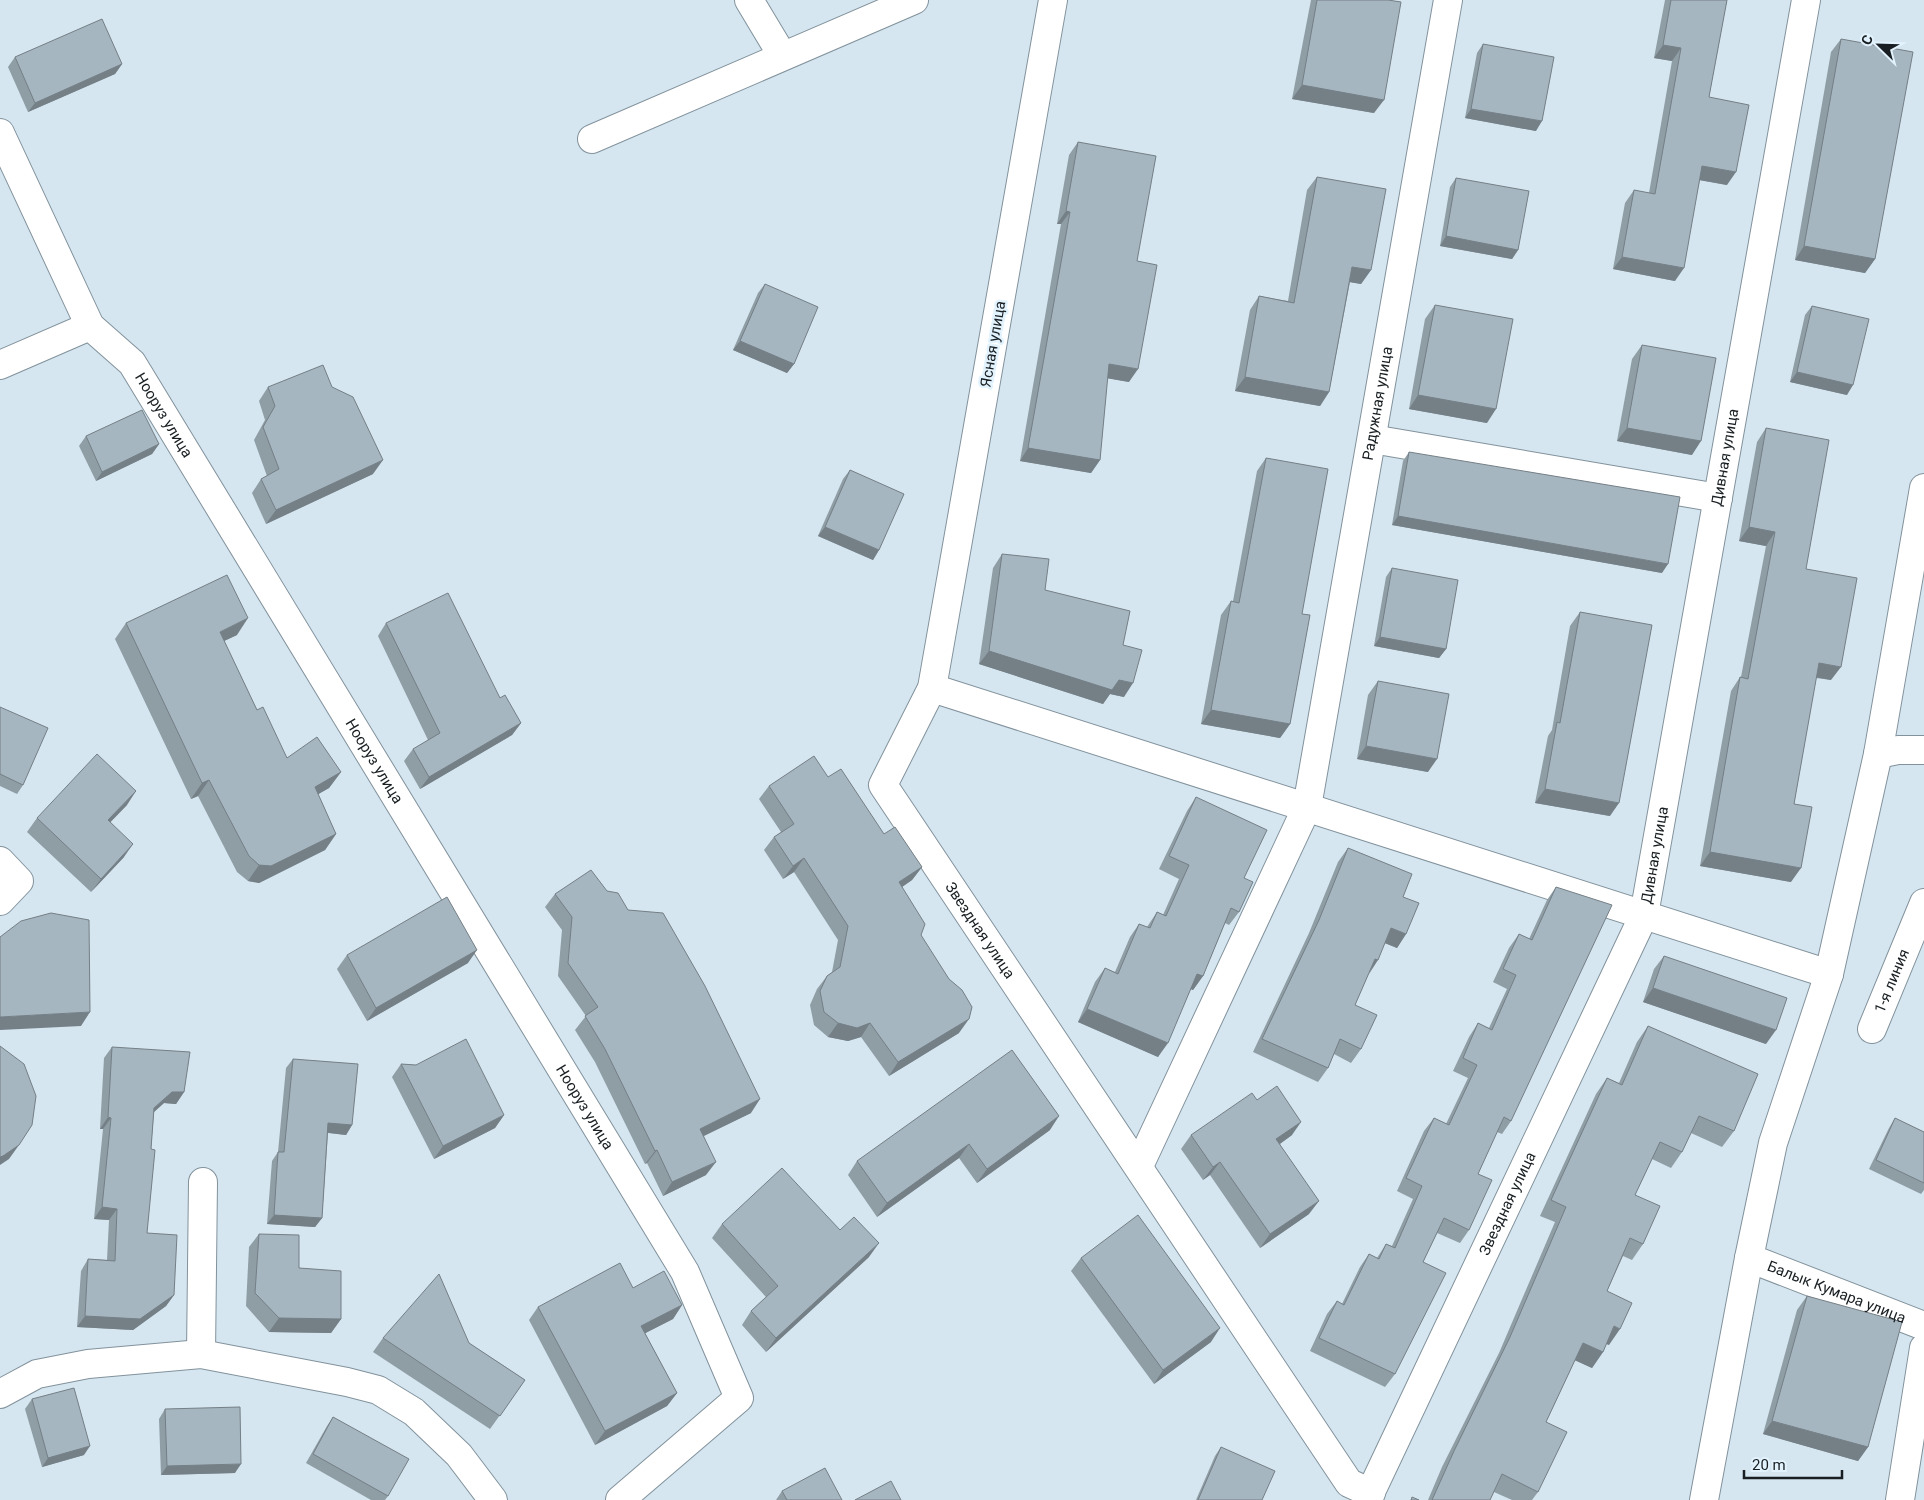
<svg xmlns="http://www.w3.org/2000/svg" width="1924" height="1500" font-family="Roboto,sans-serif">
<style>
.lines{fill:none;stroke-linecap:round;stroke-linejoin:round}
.street-casing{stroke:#82929c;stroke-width:30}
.street{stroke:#fff;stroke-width:28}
.wall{fill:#8f9da5}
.shaded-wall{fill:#747f86}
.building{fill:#a6b6c0;stroke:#747f86}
.labels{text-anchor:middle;stroke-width:5;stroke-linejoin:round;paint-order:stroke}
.street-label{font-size:15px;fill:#181e21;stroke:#e2f3fe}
</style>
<rect width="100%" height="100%" fill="#d5e6f0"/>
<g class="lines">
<defs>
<g id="street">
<polyline points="749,0 782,55"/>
<path id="s1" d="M1053 0 932 688 883 785 1349 1483 1371 1493"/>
<path id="s2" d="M0 133 90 326 132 363 685 1272 739 1398 620 1500"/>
<polyline points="592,139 914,0"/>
<polyline points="0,365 90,326"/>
<polyline points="1372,439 1718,498"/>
<polyline points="932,688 1829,974"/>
<polyline points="1878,754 1898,750 1924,750"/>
<polyline points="0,861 19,881 0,901"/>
<path id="s3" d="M1872 1029 1924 903"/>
<path id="s4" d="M1139 1166 1307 807 1448 0"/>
<path id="s5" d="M1749 1258 1924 1326"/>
<polyline points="201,1354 203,1182"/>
<polyline points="0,1394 37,1374 88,1364 201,1354 347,1382 378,1390 414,1412 459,1455 493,1500"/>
<path id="s6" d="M1367 1500 1644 915 1806 0"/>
<polyline points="1704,1500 1749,1258 1773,1143 1829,974 1878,754 1924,488"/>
<polyline points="1900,1500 1924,1348"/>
</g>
</defs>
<!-- street casing -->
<use href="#street" class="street-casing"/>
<!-- street -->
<use href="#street" class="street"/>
</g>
<!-- wall -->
<g class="wall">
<polygon points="1311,0 1388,0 1374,113 1292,99"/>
<polygon points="1665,0 1727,0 1709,97 1727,185 1700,180 1675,281 1613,269 1625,203 1634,190 1649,193 1672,61 1654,58"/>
<polygon points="1841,39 1875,259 1865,273 1795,260 1831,52"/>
<polygon points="1483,44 1536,131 1465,118 1477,53"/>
<polygon points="15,57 122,64 115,74 28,112 8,67"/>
<polygon points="1078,142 1137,261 1129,382 1107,378 1100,460 1091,473 1020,461 1061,224 1057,224 1069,155"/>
<polygon points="1317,177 1371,270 1361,284 1350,282 1329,392 1320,406 1235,391 1250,310 1259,296 1288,301 1307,190"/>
<polygon points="1456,178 1518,250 1512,259 1440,246 1450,187"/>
<polygon points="765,284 794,364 787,373 733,350 758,293"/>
<polygon points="1435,305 1487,423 1409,409 1425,319"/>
<polygon points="1812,306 1847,395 1790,382 1805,315"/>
<polygon points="1642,345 1692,455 1617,441 1632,359"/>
<polygon points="268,387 332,387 373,474 266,524 252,493 261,479 267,476 254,440 265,420 259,401"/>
<polygon points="1766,428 1806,569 1831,680 1816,678 1794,804 1791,882 1700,866 1731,691 1740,677 1741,677 1766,546 1739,541 1757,442"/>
<polygon points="86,436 159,444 152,454 96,481 79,446"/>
<polygon points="1409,452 1662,573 1392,525 1403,461"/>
<polygon points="1266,458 1302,614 1290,724 1280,738 1201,724 1221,615 1231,601 1233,601 1257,471"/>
<polygon points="850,470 879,550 873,560 818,536 843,479"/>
<polygon points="1002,554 1045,590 1123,645 1124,697 1110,694 1103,704 979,664 993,568"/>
<polygon points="1392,568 1446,649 1439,658 1374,646 1386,577"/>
<polygon points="1580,612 1610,816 1535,803 1548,736 1552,730 1570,626"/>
<polygon points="126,623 237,635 224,641 257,710 287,758 341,772 329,788 318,794 336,834 325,850 259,883 248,881 237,872 198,796 191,799 115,639"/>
<polygon points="386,623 500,698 521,723 512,735 420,789 404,761 413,749 428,740 378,636"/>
<polygon points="1378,681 1428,772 1357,759 1368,695"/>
<polygon points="0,707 23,785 17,794 0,786"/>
<polygon points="828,777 884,834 922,867 912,880 902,887 959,1033 889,1076 861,1037 848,1041 828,1037 814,1025 810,1005 817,989 827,976 832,972 838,940 794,872 783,879 764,850 774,837 781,832 759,799 769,786"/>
<polygon points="1196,797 1244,878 1239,912 1229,925 1225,923 1203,976 1193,990 1191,989 1158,1057 1078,1022 1095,982 1105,968 1115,972 1130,937 1139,924 1147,927 1157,912 1163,915 1179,879 1159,869 1187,811"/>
<polygon points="127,805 110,822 124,857 91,892 27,832 37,818"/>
<polygon points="1348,848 1403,897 1406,934 1397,948 1385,943 1369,973 1355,1005 1361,1049 1351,1063 1334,1054 1328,1068 1318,1082 1253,1052 1309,933 1338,862"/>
<polygon points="1556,887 1511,1121 1502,1134 1497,1132 1478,1174 1469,1230 1460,1243 1437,1233 1423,1262 1395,1374 1385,1387 1310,1351 1327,1314 1337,1301 1342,1304 1360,1267 1369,1254 1377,1258 1386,1244 1392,1246 1413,1199 1397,1191 1424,1131 1434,1118 1446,1124 1468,1078 1453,1071 1469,1037 1478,1023 1489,1028 1507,989 1493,982 1509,948 1519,934 1529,939 1547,900"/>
<polygon points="607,891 628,910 751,1113 704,1136 706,1175 663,1196 647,1163 645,1164 595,1062 575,1030 586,1016 558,976 562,930 545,907 555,894"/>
<polygon points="347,955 468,963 367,1021 337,969"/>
<polygon points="1664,956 1766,1044 1643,1002 1654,969"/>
<polygon points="1648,1026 1734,1131 1722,1147 1691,1133 1682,1152 1671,1168 1652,1159 1635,1195 1643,1244 1632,1260 1623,1256 1607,1291 1609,1345 1606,1344 1603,1352 1592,1368 1575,1360 1546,1422 1538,1492 1532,1500 1512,1500 1494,1492 1490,1500 1428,1500 1442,1467 1499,1353 1555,1222 1540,1216 1596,1094 1607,1078 1619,1083 1637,1042"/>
<polygon points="112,1047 184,1092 176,1104 164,1103 154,1112 151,1149 147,1233 174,1295 166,1306 133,1330 77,1327 81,1271 88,1259 107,1260 109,1220 94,1219 103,1129 100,1129 104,1058"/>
<polygon points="293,1059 352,1125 346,1135 328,1133 322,1218 315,1227 267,1224 272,1161 278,1152 286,1068"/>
<polygon points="401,1064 416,1065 504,1115 495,1128 434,1159 392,1077"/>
<polygon points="1257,1100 1292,1135 1280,1144 1309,1214 1260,1248 1210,1175 1203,1180 1181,1149 1191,1135"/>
<polygon points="1895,1118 1924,1132 1924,1190 1921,1194 1869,1169 1889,1128"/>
<polygon points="1050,1130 977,1183 959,1158 877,1217 848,1175 857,1161"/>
<polygon points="722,1224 840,1230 869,1257 766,1352 742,1325 751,1311 766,1297 712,1238"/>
<polygon points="259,1234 299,1268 341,1319 331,1333 269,1332 246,1306 249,1247"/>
<polygon points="1081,1258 1211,1342 1154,1384 1071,1271"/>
<polygon points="633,1288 682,1305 673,1319 645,1333 677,1393 667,1406 595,1445 529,1320 538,1307"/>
<polygon points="1807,1296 1868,1447 1858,1461 1763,1434 1797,1310"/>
<polygon points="383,1338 469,1343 525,1380 490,1429 373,1352"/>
<polygon points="32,1399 84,1455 42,1467 25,1409"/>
<polygon points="165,1409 235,1473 161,1475 159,1419"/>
<polygon points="333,1417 388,1496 385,1500 371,1500 306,1463 327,1426"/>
<polygon points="1221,1447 1262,1500 1196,1500 1215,1456"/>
<polygon points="782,1491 842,1500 776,1500"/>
</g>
<!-- shaded-wall -->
<g class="shaded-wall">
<polygon points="1663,45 1681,48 1672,61 1654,58"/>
<polygon points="122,64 115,74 28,112 35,103"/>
<polygon points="1302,85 1384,100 1374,113 1292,99"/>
<polygon points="1471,109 1542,121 1536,131 1465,118"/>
<polygon points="1702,166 1736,172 1727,185 1693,179"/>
<polygon points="1066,211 1070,212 1061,224 1057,224"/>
<polygon points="1446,236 1518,250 1512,259 1440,246"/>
<polygon points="1804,246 1875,259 1865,273 1795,260"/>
<polygon points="1622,257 1684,268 1675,281 1613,269"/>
<polygon points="1352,267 1371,270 1361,284 1343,281"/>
<polygon points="740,341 794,364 787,373 733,350"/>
<polygon points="1109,364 1138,369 1129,382 1100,377"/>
<polygon points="1797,372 1853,385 1847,395 1790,382"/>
<polygon points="1245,377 1329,392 1320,406 1235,391"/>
<polygon points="1418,395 1496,409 1487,423 1409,409"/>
<polygon points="1627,428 1701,441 1692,455 1617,441"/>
<polygon points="159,444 152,454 96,481 102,472"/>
<polygon points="1028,448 1100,460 1091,473 1020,461"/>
<polygon points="383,460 373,474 266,524 276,510"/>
<polygon points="1398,516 1668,564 1662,573 1392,525"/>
<polygon points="825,527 879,550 873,560 818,536"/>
<polygon points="1749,527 1775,532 1766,546 1739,541"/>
<polygon points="248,618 237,635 209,648 220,632"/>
<polygon points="1380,637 1446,649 1439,658 1374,646"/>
<polygon points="989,651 1133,683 1124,697 1110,694 1103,704 979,664"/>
<polygon points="1819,663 1841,667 1831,680 1809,676"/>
<polygon points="1211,710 1290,724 1280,738 1201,724"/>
<polygon points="521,723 512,735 420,789 429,777"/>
<polygon points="1366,746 1437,759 1428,772 1357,759"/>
<polygon points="341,772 329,788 303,803 315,787"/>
<polygon points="209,780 198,796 191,799 202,783"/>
<polygon points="1545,789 1619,803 1610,816 1535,803"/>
<polygon points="136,791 127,805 99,834 108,820"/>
<polygon points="336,834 325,850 259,883 248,881 259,865"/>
<polygon points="133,844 124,857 91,892 101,879"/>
<polygon points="1710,852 1801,868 1791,882 1700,866"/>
<polygon points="804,858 794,872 783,879 793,866"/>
<polygon points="922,867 912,880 889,896 899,882"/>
<polygon points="1391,928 1406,934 1397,948 1382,942"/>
<polygon points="477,950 468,963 367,1021 376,1008"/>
<polygon points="1375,959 1378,960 1369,974"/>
<polygon points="1197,974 1203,976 1193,990 1188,988"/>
<polygon points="1653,988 1776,1030 1766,1044 1643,1002"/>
<polygon points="1087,1009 1168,1043 1158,1057 1078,1022"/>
<polygon points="90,1012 81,1026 0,1030 0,1017"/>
<polygon points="969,1019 959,1033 889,1076 898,1062"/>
<polygon points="838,1023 870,1023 861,1037 848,1041 828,1037"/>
<polygon points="172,1092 184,1092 176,1104 164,1103 146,1119 154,1108"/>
<polygon points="760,1099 751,1113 691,1142 700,1129"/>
<polygon points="504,1115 495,1128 434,1159 443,1146"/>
<polygon points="1059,1116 1050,1130 977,1183 987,1169"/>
<polygon points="108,1117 111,1118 103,1129 100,1129"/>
<polygon points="1301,1122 1292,1135 1267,1153 1276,1139"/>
<polygon points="328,1123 352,1125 346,1135 322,1132"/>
<polygon points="969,1144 959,1158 877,1217 887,1203"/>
<polygon points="19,1145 9,1159 0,1165 0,1157"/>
<polygon points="657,1150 647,1163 645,1164 655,1151"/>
<polygon points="716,1162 706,1175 663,1196 672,1182"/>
<polygon points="1220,1162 1210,1175 1203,1180 1213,1167"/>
<polygon points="1319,1201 1309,1214 1260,1248 1270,1234"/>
<polygon points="102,1207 117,1209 109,1220 94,1219"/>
<polygon points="274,1215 322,1218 315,1227 267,1224"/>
<polygon points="879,1243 869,1257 766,1352 776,1338"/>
<polygon points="174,1295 166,1306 133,1330 77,1327 85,1316"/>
<polygon points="682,1305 673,1319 632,1340 641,1326"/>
<polygon points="279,1318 341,1319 331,1333 269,1332"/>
<polygon points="1614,1326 1620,1329 1609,1345 1603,1342"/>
<polygon points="1220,1328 1211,1342 1154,1384 1163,1370"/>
<polygon points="1583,1343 1603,1352 1592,1368 1572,1359"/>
<polygon points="677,1393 667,1406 595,1445 605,1431"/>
<polygon points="1772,1421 1868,1447 1858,1461 1763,1434"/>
<polygon points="90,1446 84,1455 42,1467 48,1458"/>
<polygon points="241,1464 235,1473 161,1475 167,1466"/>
</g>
<!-- building -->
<g class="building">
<polygon points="1317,0 1388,0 1401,2 1384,100 1302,85"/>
<polygon points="1671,0 1727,0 1709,97 1749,105 1736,172 1702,166 1684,268 1622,257 1634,190 1655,194 1681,48 1663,45"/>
<polygon points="102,19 122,64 35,103 15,57"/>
<polygon points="1841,39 1913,52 1875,259 1804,246"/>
<polygon points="1483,44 1554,57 1542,121 1471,109"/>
<polygon points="1078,142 1156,156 1137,261 1157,265 1138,369 1109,364 1100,460 1028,448 1070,212 1066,211"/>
<polygon points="1317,177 1386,189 1371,270 1352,267 1329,392 1245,377 1259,296 1294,303"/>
<polygon points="1456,178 1529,191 1518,250 1446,236"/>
<polygon points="765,284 818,307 794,364 740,341"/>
<polygon points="1435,305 1513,319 1496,409 1418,395"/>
<polygon points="1812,306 1869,319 1853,385 1797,372"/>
<polygon points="1642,345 1716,358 1701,441 1627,428"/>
<polygon points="323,365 332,387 353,397 383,460 276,510 261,479 279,469 263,427 275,406 268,387"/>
<polygon points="142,410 159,444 102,472 86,436"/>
<polygon points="1766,428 1829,440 1806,569 1857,578 1841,667 1819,663 1794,804 1812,807 1801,868 1710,852 1740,677 1748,679 1775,532 1749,527"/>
<polygon points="1409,452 1680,497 1668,564 1398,516"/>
<polygon points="1266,458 1328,469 1302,614 1310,615 1290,724 1211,710 1231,601 1239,603"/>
<polygon points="850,470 904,494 879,550 825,527"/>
<polygon points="1002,554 1049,559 1045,590 1130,611 1123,645 1142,650 1133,683 1119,680 1112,690 989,651"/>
<polygon points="1392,568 1458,580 1446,649 1380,637"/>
<polygon points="227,575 248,618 220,632 257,710 263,707 287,758 317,737 341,772 315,787 336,834 271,866 259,865 249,856 209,780 202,783 126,623"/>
<polygon points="448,593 500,698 505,695 521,723 429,777 413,749 440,733 386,623"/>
<polygon points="1580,612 1652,625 1619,803 1545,789 1557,722 1560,723"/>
<polygon points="1378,681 1449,694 1437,759 1366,746"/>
<polygon points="0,707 48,728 23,785 0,774"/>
<polygon points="97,754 136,791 108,820 133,844 101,879 37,818"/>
<polygon points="814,756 828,777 841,769 884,834 895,827 922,867 899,882 925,924 921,935 949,979 962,990 972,1007 969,1019 898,1062 870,1023 857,1028 838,1023 824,1012 820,991 827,976 840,967 848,926 804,858 793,866 774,837 794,824 769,786"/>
<polygon points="1196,797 1267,830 1244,878 1253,882 1239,912 1231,908 1203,976 1197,974 1168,1043 1087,1009 1105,968 1118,974 1139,924 1150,928 1157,912 1166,916 1189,865 1169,856"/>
<polygon points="1348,848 1412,874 1403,897 1419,903 1406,934 1391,928 1378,960 1375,959 1355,1005 1377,1015 1361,1049 1340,1039 1328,1068 1262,1039 1319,920"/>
<polygon points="591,870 607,891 618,893 628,910 663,913 705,986 760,1099 700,1129 716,1162 672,1182 657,1150 655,1151 605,1049 585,1016 598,1007 568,963 572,917 555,894"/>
<polygon points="1556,887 1612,905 1511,1121 1504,1117 1478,1174 1492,1180 1469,1230 1444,1218 1423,1262 1446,1273 1395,1374 1319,1338 1337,1301 1344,1305 1369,1254 1379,1259 1386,1244 1395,1248 1422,1186 1406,1178 1434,1118 1449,1125 1477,1065 1463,1058 1478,1023 1492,1030 1516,975 1503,969 1519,934 1532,940"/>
<polygon points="447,897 477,950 376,1008 347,955"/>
<polygon points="51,913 89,920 90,1012 0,1017 0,937 21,921"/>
<polygon points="1664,956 1787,998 1776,1030 1653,988"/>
<polygon points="1648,1026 1758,1074 1734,1131 1699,1116 1682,1152 1660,1142 1635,1195 1660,1206 1643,1244 1630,1238 1607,1291 1632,1303 1620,1329 1614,1326 1603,1352 1583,1343 1546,1422 1567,1432 1538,1492 1502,1474 1490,1500 1432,1500 1454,1451 1510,1337 1566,1207 1551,1200 1607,1078 1622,1085"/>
<polygon points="466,1039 504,1115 443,1146 401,1064 416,1065"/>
<polygon points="0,1046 24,1064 36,1096 32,1125 19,1145 3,1156 0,1157"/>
<polygon points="112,1047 190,1052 184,1092 172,1092 154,1108 151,1149 155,1150 147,1233 177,1235 174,1295 140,1319 85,1316 88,1259 115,1261 117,1209 102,1207 111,1118 108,1117"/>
<polygon points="1012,1050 1059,1116 987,1169 969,1144 887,1203 857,1161"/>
<polygon points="293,1059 358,1064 352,1125 328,1123 322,1218 274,1215 278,1152 284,1152"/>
<polygon points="1277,1086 1301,1122 1276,1139 1319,1201 1270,1234 1220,1162 1213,1167 1191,1135 1252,1093 1257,1100"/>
<polygon points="1895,1118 1924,1132 1924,1183 1876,1160"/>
<polygon points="782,1168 840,1230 854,1217 879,1243 776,1338 751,1311 778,1286 722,1224"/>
<polygon points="1138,1215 1220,1328 1163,1370 1081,1258"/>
<polygon points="259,1234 299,1235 299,1268 341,1271 341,1319 279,1318 255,1293"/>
<polygon points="620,1263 633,1288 664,1271 682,1305 641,1326 677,1393 605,1431 538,1307"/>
<polygon points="439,1274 469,1343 525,1380 500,1416 383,1338"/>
<polygon points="1807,1296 1902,1322 1868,1447 1772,1421"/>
<polygon points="74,1388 90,1446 48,1458 32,1399"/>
<polygon points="240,1407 241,1464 167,1466 165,1409"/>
<polygon points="333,1417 409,1459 388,1496 313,1454"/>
<polygon points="1221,1447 1275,1471 1262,1500 1198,1500"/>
<polygon points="825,1468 842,1500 787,1500 782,1491"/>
<polygon points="891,1481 901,1500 855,1500"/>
<polygon points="1412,1497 1419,1500 1411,1500"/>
</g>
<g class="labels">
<!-- street labels -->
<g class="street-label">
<text transform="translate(993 344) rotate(-80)" y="5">Ясная улица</text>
<text dy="5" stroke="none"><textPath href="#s4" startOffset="806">Радужная улица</textPath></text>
<text dy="5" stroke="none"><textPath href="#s2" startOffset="330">Нооруз улица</textPath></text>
<text dy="5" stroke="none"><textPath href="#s6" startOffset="1112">Дивная улица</textPath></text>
<text dy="5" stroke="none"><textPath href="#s2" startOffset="735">Нооруз улица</textPath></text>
<text dy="5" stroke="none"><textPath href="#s6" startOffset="708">Дивная улица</textPath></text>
<text dy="5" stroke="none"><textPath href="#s1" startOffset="982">Звездная улица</textPath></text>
<text dy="5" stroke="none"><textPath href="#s3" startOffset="52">1-я линия</textPath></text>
<text dy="5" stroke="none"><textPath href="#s2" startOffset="1140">Нооруз улица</textPath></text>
<text dy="5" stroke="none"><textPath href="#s6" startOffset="328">Звездная улица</textPath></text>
<text dy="5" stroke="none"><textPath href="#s5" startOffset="94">Балык Кумара улица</textPath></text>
</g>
</g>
<!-- north arrow -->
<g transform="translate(1879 45) rotate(293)" stroke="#e2f3fe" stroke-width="4" paint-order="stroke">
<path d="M0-4L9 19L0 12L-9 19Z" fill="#181e21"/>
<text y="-8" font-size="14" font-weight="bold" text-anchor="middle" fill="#181e21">С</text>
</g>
<!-- scale -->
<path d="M1744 1470v8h98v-8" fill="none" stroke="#181e21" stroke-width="2.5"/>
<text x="1752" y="1470" font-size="15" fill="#181e21" stroke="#e2f3fe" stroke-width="4" paint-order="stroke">20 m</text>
</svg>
